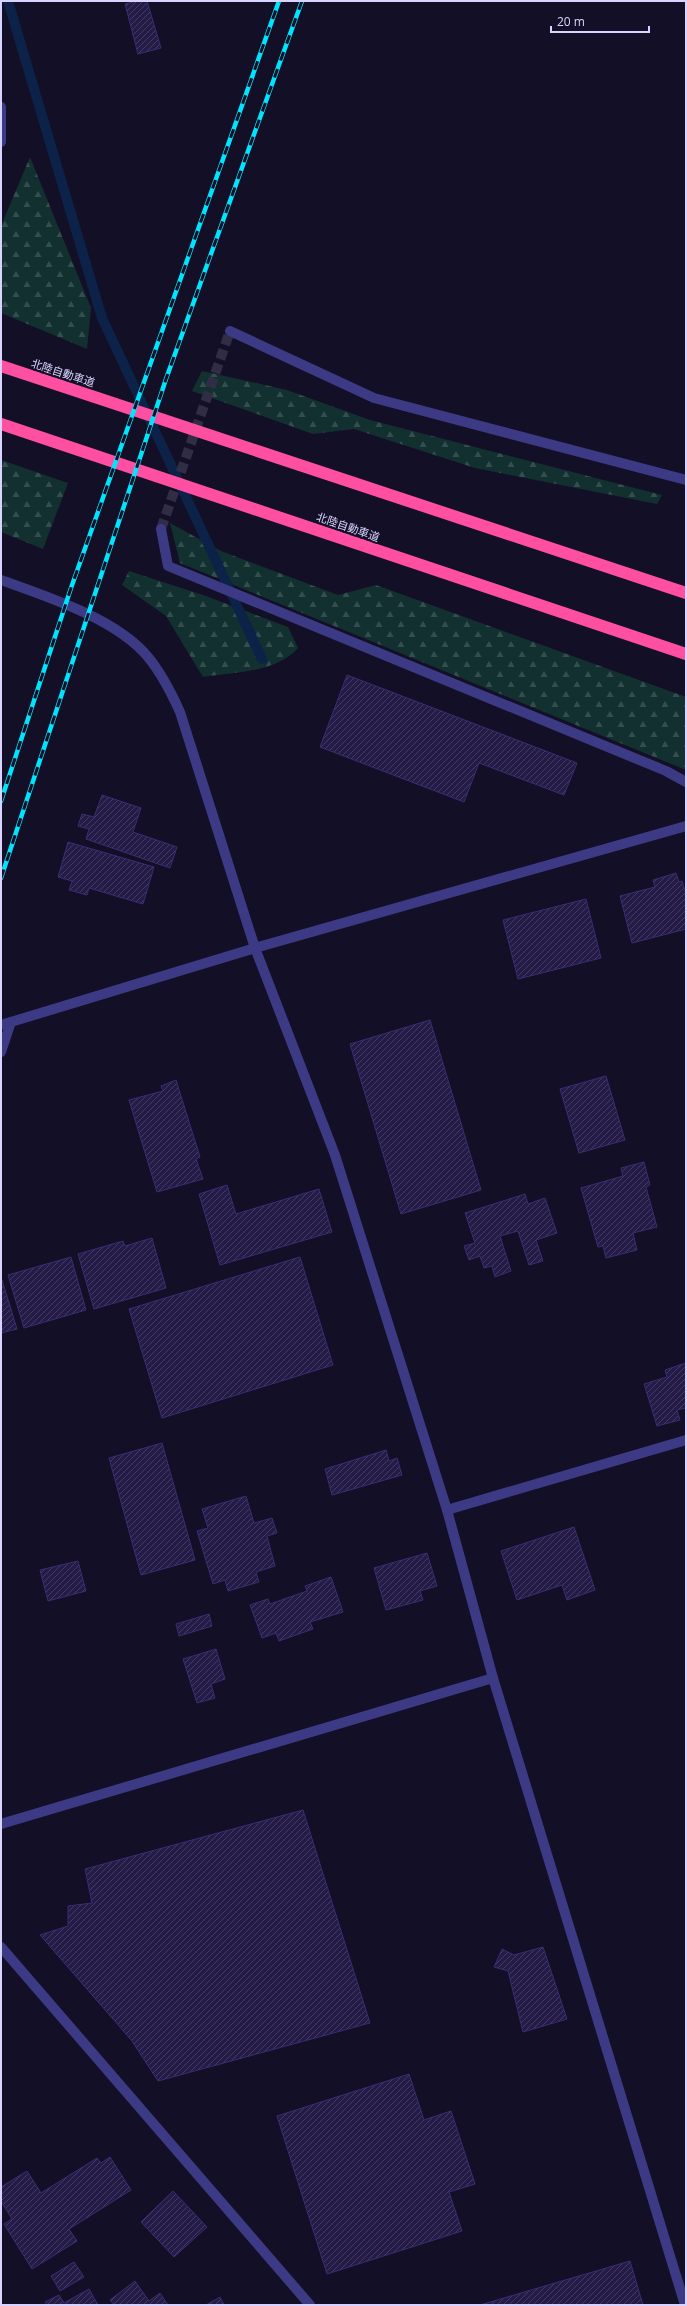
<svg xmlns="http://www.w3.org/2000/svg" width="687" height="2306" font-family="'Open Sans','Noto Sans JP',sans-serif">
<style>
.forest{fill:url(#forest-firs)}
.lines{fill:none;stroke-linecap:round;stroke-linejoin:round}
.stream{stroke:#0c2248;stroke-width:10}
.building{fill:url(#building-hatch);stroke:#3b2d73}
.minor-tunnel{stroke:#312d47;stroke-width:10;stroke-dasharray:10 5;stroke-linecap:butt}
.minor{stroke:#3d3a85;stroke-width:10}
.highway{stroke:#ff4fa3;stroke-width:12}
.rail-casing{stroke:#00e5ff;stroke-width:4.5}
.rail{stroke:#130f26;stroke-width:3;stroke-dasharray:9;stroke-linecap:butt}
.labels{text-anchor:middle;stroke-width:4;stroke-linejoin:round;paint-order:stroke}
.street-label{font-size:11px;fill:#d9d4ff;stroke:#130f26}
</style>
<defs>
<pattern id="forest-firs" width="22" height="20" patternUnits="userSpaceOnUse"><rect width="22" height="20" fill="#12302f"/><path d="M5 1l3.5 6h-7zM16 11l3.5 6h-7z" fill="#344d4e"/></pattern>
<pattern id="building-hatch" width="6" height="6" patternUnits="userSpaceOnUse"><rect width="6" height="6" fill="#241b47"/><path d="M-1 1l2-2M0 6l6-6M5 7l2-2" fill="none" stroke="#433b63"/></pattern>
</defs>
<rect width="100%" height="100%" fill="#130f26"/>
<!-- forest -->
<g class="forest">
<polygon points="30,157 91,308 87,349 1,313 1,226"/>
<polygon points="202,371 287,390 370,420 662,495 657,504 475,468 354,429 313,434 192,391"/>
<polygon points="1,460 68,483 43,549 1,532"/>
<polygon points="170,523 221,551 338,595 376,585 686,697 686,770 180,563"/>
<path d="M129 571 206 596 288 627 298 648C276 673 234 672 203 677L166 616 122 585Z"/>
</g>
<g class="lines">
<!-- stream -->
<polyline class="stream" points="8,1 102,318 262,659"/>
</g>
<!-- building -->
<g class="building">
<polygon points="137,1 147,1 161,48 138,54 125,4"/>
<polygon points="347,675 577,763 564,795 479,763 464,802 320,747"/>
<polygon points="102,795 141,808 133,832 177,847 170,868 86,839 89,829 78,826 82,814 94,817"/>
<polygon points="68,842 154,867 143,904 89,888 87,895 69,890 72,881 58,877"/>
<polygon points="676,873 679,882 682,881 686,894 686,929 632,943 620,896 655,887 653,880"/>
<polygon points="586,899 601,958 518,979 503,920"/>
<polygon points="430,1020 481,1190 401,1214 350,1044"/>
<polygon points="606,1076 625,1140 579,1153 560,1089"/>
<polygon points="176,1080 200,1157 196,1159 203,1179 157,1192 129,1100 163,1091 161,1086"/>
<polygon points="644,1162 650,1185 646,1187 657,1227 633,1233 637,1250 606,1258 603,1246 598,1247 581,1188 623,1176 621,1168"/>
<polygon points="227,1185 236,1214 319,1189 332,1232 220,1265 199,1194"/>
<polygon points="525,1194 528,1204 545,1198 557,1233 536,1240 543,1261 529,1265 518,1231 500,1236 511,1271 495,1277 492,1266 484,1268 480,1256 469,1260 464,1246 475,1243 465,1213"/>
<polygon points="152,1238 166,1288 94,1309 78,1254 123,1241 125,1246"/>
<polygon points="71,1257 86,1310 24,1328 8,1275"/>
<polygon points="300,1257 333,1365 162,1418 129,1309"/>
<polygon points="2,1280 17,1329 1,1333 1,1281"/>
<polygon points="686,1363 686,1408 677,1410 680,1420 657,1426 644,1384 667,1377 665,1370"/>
<polygon points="162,1443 195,1560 141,1575 109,1458"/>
<polygon points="386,1450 389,1461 397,1458 402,1475 332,1495 325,1469"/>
<polygon points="246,1496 254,1523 272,1518 277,1533 267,1536 275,1566 256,1572 259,1582 228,1591 225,1580 213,1584 197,1531 208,1528 202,1509"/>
<polygon points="574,1527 595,1590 567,1600 562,1585 517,1600 501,1551"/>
<polygon points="427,1553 437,1586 420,1591 423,1600 386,1610 374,1568"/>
<polygon points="78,1561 86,1591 48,1601 40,1570"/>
<polygon points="331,1577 343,1612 310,1622 313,1629 279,1641 276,1633 262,1638 250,1605 268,1599 270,1604 307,1591 305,1586"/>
<polygon points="209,1614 212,1626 179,1636 176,1624"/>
<polygon points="216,1649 225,1679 211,1684 215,1698 197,1703 183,1659"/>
<polygon points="303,1810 370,2023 158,2081 132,2041 40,1935 68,1926 68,1906 92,1903 85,1869"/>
<polygon points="543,1947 567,2019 523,2032 508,1971 494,1967 502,1949 514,1955"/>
<polygon points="409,2074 424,2120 451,2111 475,2184 449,2192 462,2231 327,2274 277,2116"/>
<polygon points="110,2157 131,2190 69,2229 77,2241 32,2269 4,2224 12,2219 1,2201 1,2187 27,2171 41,2193 97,2158 101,2163"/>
<polygon points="173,2191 207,2227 174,2257 141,2222"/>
<polygon points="630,2261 643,2305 480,2305"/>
<polygon points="74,2262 84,2277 60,2291 51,2276"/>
<polygon points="135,2281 149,2301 160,2293 168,2305 114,2305 110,2300"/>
<polygon points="89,2289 98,2305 47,2305 45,2302 59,2295 64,2303"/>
<polygon points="220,2297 224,2305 206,2305"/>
</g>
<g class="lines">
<!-- minor-tunnel -->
<polyline class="minor-tunnel" points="161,529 230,331"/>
<!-- minor -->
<g class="minor">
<polyline points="1,107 1,142"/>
<polyline points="230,331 374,398 686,480"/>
<polyline points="161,529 168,566 666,771 686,782"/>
<path d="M1 580C46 596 117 619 148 657 162 674 171 692 180 712L255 948 335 1155 447 1510 493 1678 685 2305"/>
<polyline points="1,1025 255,948 686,826"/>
<polyline points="1,1052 11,1022"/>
<polyline points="447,1510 686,1440"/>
<polyline points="1,1824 493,1678"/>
<polyline points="1,1947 310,2305"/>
</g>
<!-- highway -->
<g class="highway">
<polyline points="1,366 686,593"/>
<polyline points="1,424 686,654"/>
</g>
<defs>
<g id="rail">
<polyline points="1,801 71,588 279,1"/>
<polyline points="1,878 166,379 302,1"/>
</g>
</defs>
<!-- rail casing -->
<use href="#rail" class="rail-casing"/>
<!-- rail -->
<use href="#rail" class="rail"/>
</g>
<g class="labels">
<!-- street labels -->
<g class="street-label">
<text transform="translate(63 373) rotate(18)" y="4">北陸自動車道</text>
<text transform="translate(348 527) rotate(19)" y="4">北陸自動車道</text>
</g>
</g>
<!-- border -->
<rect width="687" height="2306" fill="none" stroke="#d9d4ff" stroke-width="4"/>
<!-- scale -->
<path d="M551 26v6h98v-6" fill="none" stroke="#d9d4ff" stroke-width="2"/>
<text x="557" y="26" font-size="12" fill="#d9d4ff" stroke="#130f26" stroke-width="3" paint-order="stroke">20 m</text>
</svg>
